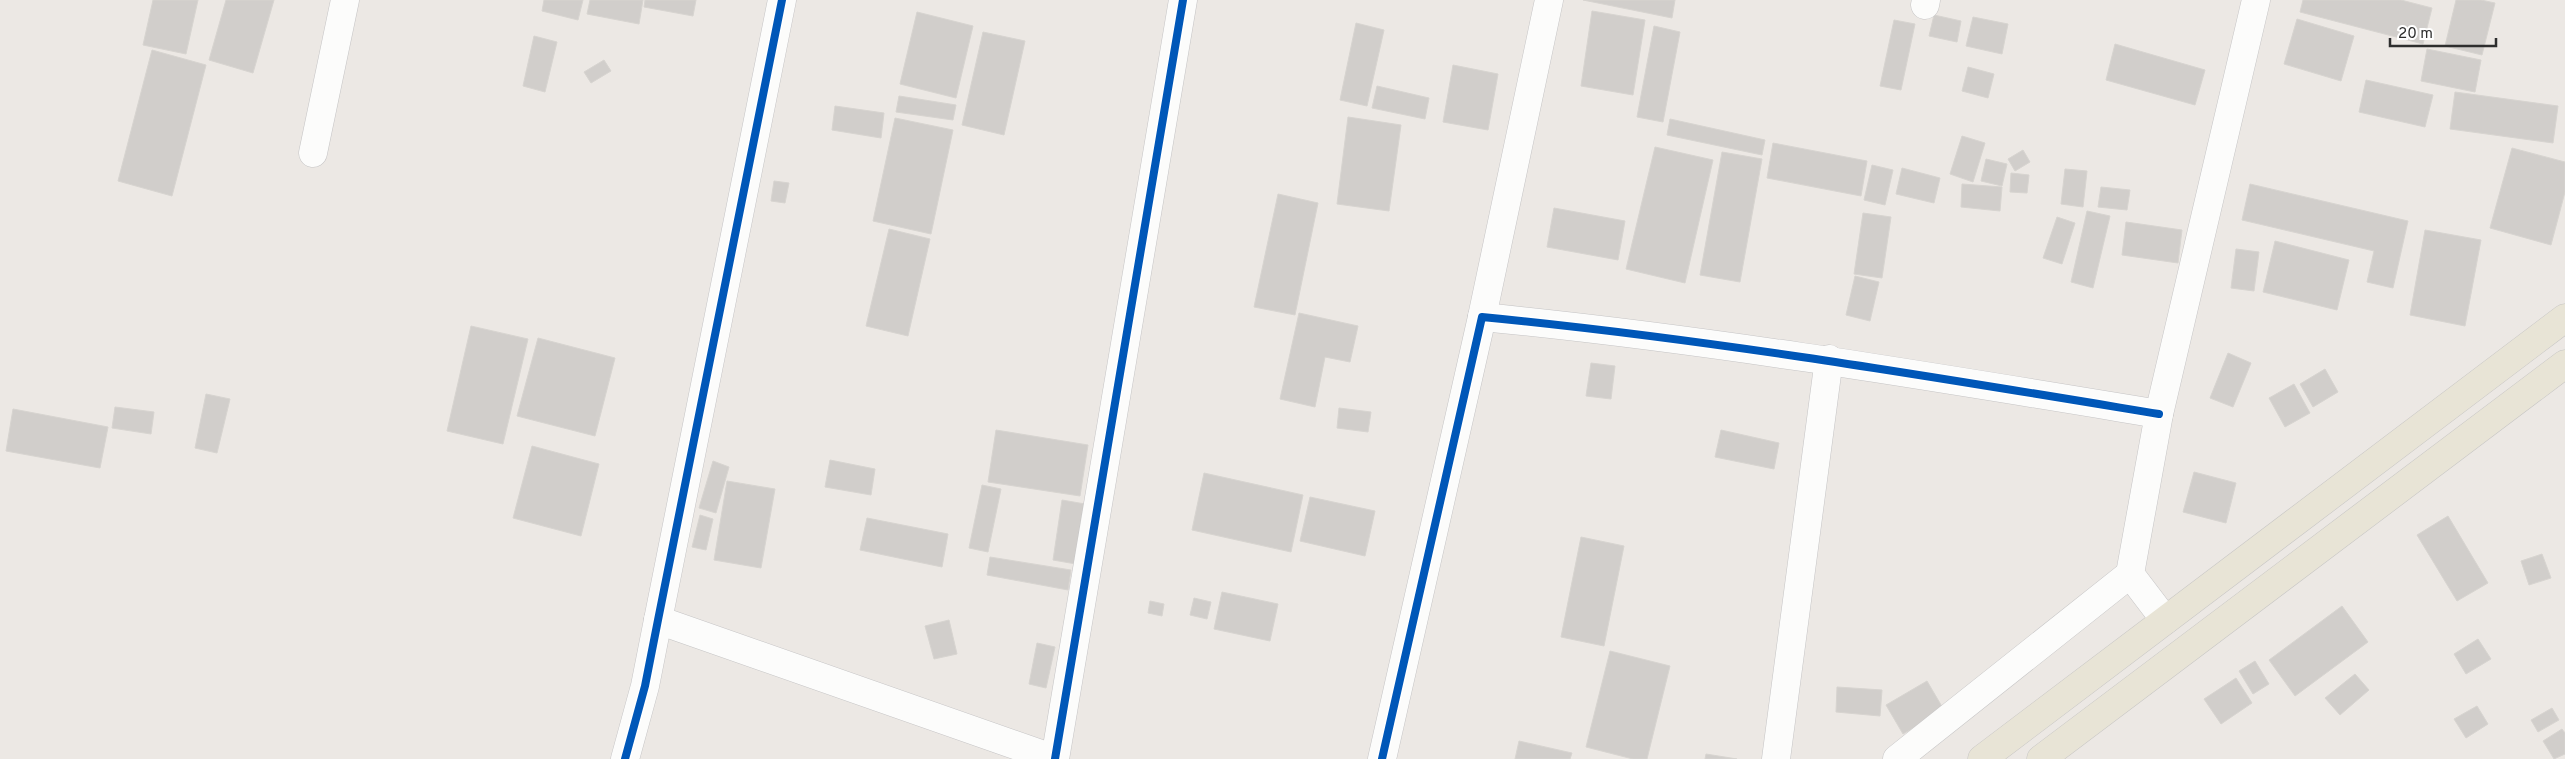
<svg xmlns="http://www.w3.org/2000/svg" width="2565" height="759" font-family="Overpass,sans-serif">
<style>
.building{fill:#d1cecb;stroke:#d7d4d0}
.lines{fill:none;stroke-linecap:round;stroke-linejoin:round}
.street-casing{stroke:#c5c4c5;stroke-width:29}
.primary-casing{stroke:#c6c5c4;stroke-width:29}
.street{stroke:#fcfcfb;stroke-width:28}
.primary{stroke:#e8e4d6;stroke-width:28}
.cycleway-casing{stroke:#fff;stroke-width:11}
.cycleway{stroke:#0057b8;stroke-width:8}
</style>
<rect width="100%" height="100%" fill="#ece8e4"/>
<!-- building -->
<g class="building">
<polygon points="153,0 198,0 186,54 143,45"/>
<polygon points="226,0 274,0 253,73 209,60"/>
<polygon points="544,0 583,0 578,20 542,11"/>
<polygon points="590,0 643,0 639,24 587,14"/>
<polygon points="645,0 696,0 693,16 644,7"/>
<polygon points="1583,0 1675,0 1672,18"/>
<polygon points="2303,0 2401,0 2432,8 2423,44 2300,12"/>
<polygon points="2456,0 2481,0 2495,3 2482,55 2445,46"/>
<polygon points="1592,11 1645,20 1633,95 1581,86"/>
<polygon points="917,12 973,26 956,98 900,84"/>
<polygon points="1934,15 1961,21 1957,42 1929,36"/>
<polygon points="1973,17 2008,24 2002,54 1966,46"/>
<polygon points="2297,19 2354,36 2341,81 2284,64"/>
<polygon points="1894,20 1915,24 1901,90 1880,86"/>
<polygon points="1356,23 1384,30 1367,106 1340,100"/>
<polygon points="1654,26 1680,32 1663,122 1637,117"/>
<polygon points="983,32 1025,41 1004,135 962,125"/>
<polygon points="534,36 557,42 545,92 523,86"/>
<polygon points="2115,44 2205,70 2195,105 2106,80"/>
<polygon points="2427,49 2481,60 2475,92 2421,81"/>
<polygon points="152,50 206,65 172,196 118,181"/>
<polygon points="604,60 611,71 591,83 584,72"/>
<polygon points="1453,65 1498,74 1488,130 1443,122"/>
<polygon points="1968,67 1994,74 1988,98 1962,91"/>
<polygon points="2366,80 2433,95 2425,127 2359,112"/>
<polygon points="1377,86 1429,98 1425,119 1372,108"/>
<polygon points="2455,92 2558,106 2553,143 2450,129"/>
<polygon points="899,96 956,105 953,120 896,112"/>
<polygon points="835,106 884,113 881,138 832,130"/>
<polygon points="1348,117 1401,125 1389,211 1337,204"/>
<polygon points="895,118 953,130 931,234 873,221"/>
<polygon points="1670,119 1765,140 1762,155 1667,135"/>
<polygon points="1962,136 1985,143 1973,182 1950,174"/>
<polygon points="1773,143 1867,161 1861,196 1767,178"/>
<polygon points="1655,147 1713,160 1685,283 1626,269"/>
<polygon points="2512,148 2565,162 2565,192 2551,245 2490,228"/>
<polygon points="2023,150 2030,162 2015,171 2008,159"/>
<polygon points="1722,152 1762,159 1740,282 1700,275"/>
<polygon points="1986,159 2007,164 2002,186 1981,181"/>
<polygon points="1872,165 1893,170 1885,205 1864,200"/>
<polygon points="1902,168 1940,178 1934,203 1896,194"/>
<polygon points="2065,169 2087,171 2083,207 2061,204"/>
<polygon points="2011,173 2029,175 2027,193 2010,192"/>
<polygon points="774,181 789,183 785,203 771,201"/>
<polygon points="1962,184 2002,187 2000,211 1961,207"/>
<polygon points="2250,184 2408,221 2393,288 2367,282 2374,251 2242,220"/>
<polygon points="2101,187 2130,190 2127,210 2098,207"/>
<polygon points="1278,194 1318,203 1295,315 1254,307"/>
<polygon points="1554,208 1625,221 1618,260 1547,247"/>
<polygon points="2087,211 2110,216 2093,288 2071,282"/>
<polygon points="1863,213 1891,217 1882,278 1854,274"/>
<polygon points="2057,217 2075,223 2062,264 2043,258"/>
<polygon points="2126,222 2182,230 2178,263 2122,255"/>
<polygon points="889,229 930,239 908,336 866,326"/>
<polygon points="2425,230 2481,240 2465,326 2410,315"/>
<polygon points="2275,241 2349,260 2337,310 2263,292"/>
<polygon points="2236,249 2259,252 2254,291 2231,288"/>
<polygon points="1855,276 1879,282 1870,321 1846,315"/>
<polygon points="1299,313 1358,326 1350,362 1325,357 1315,407 1280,399"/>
<polygon points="471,326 528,339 503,444 447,431"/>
<polygon points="538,338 615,358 595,436 517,416"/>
<polygon points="2228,353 2251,363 2233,407 2210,398"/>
<polygon points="1591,363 1615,366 1611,399 1586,396"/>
<polygon points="2325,369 2338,392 2313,407 2300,384"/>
<polygon points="2294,384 2310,413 2285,427 2269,398"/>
<polygon points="206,394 230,399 217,453 195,448"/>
<polygon points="115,407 154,412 151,434 112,428"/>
<polygon points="1339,408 1371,412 1368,432 1337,428"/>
<polygon points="13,409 108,427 100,468 6,451"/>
<polygon points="996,430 1088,445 1080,496 988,482"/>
<polygon points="1721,430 1779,443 1774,469 1715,457"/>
<polygon points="532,446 599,464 581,536 513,518"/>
<polygon points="830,460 875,469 871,495 825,487"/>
<polygon points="713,461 729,467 716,513 699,508"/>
<polygon points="2194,472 2236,483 2226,523 2183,512"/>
<polygon points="1204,473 1303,495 1291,552 1192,530"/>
<polygon points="727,481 775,489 761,568 714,560"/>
<polygon points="982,485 1001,489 988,552 969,548"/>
<polygon points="1310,497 1375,511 1365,556 1300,541"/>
<polygon points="1062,500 1085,504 1076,564 1053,560"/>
<polygon points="700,515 713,519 706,550 692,547"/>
<polygon points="2448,516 2488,583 2457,601 2417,535"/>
<polygon points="867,518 948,534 942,567 860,550"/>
<polygon points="1581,537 1624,546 1604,646 1561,637"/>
<polygon points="2542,554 2551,578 2529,585 2521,561"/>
<polygon points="990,557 1071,570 1068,590 987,575"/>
<polygon points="1222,592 1278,604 1270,641 1214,629"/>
<polygon points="1194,598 1211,602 1207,619 1190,615"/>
<polygon points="1150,601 1164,604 1162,616 1148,613"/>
<polygon points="2342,606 2368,642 2295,696 2269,660"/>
<polygon points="949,620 957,654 934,659 925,626"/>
<polygon points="2478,639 2491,659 2466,674 2454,654"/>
<polygon points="1037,643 1055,647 1046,688 1029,684"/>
<polygon points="1610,651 1670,666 1647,759 1633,759 1586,747"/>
<polygon points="2255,661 2269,684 2253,694 2239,671"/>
<polygon points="2355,674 2369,690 2340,715 2325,698"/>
<polygon points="2236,678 2252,703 2221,724 2204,699"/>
<polygon points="1927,681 1944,710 1903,734 1886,705"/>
<polygon points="1837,687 1882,690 1880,716 1836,712"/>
<polygon points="2477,706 2488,724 2466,738 2454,719"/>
<polygon points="2552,708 2559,720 2538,732 2531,720"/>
<polygon points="2562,729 2565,733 2565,754 2554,759 2543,741"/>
<polygon points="1519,741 1572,753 1570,759 1515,759"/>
<polygon points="1706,754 1737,759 1705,759"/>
</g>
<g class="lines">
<defs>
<g id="street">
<polyline points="1925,5 1926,0"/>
<polyline points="313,153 345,0"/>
<polyline points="1482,317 1549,0"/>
<polyline points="658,620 1055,759"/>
<polyline points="2165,620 2130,574 2159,414 2256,0"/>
<polyline points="625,759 645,686 658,620 782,0"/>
<polyline points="1055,759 1183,0"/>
<path d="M1382 759 1482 317C1709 339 1934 377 2159 414"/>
<polyline points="1776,759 1829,359"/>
<polyline points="1897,759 2130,574"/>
</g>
<g id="primary">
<polyline points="1982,759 2565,318"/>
<polyline points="2041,759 2565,364"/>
</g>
</defs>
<!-- street casing -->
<use href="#street" class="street-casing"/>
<!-- primary casing -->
<use href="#primary" class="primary-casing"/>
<!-- street -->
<use href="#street" class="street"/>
<!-- primary -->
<use href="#primary" class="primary"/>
<defs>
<g id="cycleway">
<polyline points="625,759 645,686 658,620 782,0"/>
<polyline points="1055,759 1183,0"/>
<path d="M1382 759 1482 317C1709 339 1934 377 2159 414"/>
</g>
</defs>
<!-- cycleway casing -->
<use href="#cycleway" class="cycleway-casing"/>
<!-- cycleway -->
<use href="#cycleway" class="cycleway"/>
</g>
<!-- scale -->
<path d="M2390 38v8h106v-8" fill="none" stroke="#2e2e2e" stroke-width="2.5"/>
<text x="2398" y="38" font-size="15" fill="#2e2e2e" stroke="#ffffff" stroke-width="4" paint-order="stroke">20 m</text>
</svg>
